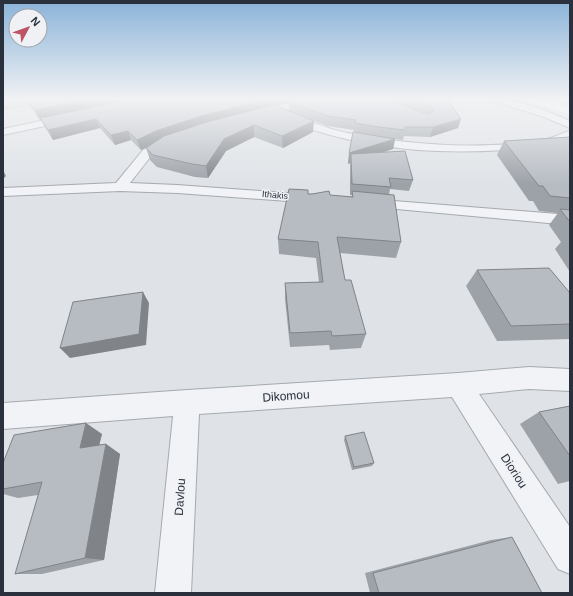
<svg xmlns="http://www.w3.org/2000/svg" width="573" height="596" font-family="Arial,sans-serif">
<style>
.green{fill:#c6d0c2}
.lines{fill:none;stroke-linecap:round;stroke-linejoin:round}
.minor-casing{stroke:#a5aab0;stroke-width:2}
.minor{fill:#f2f3f6;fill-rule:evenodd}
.secondary{fill:#fff;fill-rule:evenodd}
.wall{fill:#9da2a8;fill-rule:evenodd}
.shaded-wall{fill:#808488}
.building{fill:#b7bcc3;stroke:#808488}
.labels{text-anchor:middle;stroke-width:3;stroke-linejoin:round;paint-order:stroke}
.far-street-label{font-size:9px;fill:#2a313c;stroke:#eff1f5}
.near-street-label{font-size:12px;fill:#2a313c;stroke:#eff1f5}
</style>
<rect width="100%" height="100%" fill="#dfe3e7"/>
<!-- green -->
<polygon class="green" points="3,100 66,100 3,111"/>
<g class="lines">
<defs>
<g id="minor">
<path d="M496 100C521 100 547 111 570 121V128L544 117 497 102Z"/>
<path d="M288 114C307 119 324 128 343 132 403 145 487 151 547 139 555 137 562 133 570 131V138C550 148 526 149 505 150 430 155 353 148 284 119L283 117 284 115Z"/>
<polygon points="69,115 73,116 74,118 73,120 3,135 3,129"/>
<polygon points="173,137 177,138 179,140 177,142 151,156 130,183 177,185 315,195 320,196 322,199 320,202 315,203 177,193 120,191 3,196 3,188 116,183 143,150"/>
<polygon points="369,199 570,215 570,225 364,206 362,203 364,200"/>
<polygon points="529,367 570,369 570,391 529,389 479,394 570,527 570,574 558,569 452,397 199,414 191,593 155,593 173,416 3,429 3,403 187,390 458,373"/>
</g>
</defs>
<!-- minor casing -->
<use href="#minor" class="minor-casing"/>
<!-- minor -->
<use href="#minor" class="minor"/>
<!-- secondary -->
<polygon class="secondary" points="529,100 545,100 570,108 570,114 530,102"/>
</g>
<!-- wall -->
<g class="wall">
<path d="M27 100H448L458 128 430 137 404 136 403 140 395 139 393 149 383 152 413 180 409 191 390 189 389 194 401 242 396 258 340 253 345 280 366 334 361 348 330 350 329 345 290 347 285 299V283L319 282 316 258 279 254 278 239 308 194 351 197 352 195H350V163L348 164 354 130 327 126 312 120 313 132 283 148 254 137 226 151 208 178 195 177 157 167 150 160 146 148 149 146 141 150 131 140 115 145 100 128 53 140 45 127 41 119 40 120 31 107ZM289 103V111L276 106Z"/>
<polygon points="570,137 570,272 555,249 561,242 549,225 558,213 539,211 533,201 529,201 497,155 504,141"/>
<polygon points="477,270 570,293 570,339 497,341 466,286"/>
<polygon points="570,406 570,481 558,484 520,424 539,412"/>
<polygon points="102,434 99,445 106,444 120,454 104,560 42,574 15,574 38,495 18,498 3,494 3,463"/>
<polygon points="345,436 374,463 372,466 352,470 344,440"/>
<polygon points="512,537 542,593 370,593 365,573 491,540"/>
</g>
<!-- shaded-wall -->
<g class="shaded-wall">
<polygon points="85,100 129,100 40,120 35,110"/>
<polygon points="265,100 298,100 203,126 159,141 141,150 137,140 156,131 201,116"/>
<polygon points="96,119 100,128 53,140 48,130"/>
<polygon points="461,119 458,128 430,137 433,127"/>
<polygon points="314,121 313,132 283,148 282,136"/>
<polygon points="254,125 254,137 226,151 208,178 206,166 224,139"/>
<polygon points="128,131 131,140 115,145 111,135"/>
<polygon points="395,139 393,149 351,163 351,154 350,163 348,164 349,153"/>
<polygon points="3,170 6,176 3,179"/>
<polygon points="143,292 149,303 146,345 70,358 60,348"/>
<polygon points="86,423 102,434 96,458 80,448"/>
<polygon points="106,444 120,454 104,560 85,558"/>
</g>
<!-- building -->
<g class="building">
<polygon points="27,100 85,100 35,110"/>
<polygon points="128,100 265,100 201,116 156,131 137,140 128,131 111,135 96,119 48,130 40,118"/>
<polygon points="298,100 392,100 423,113 429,114 434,110 432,107 415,100 448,100 461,119 433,127 405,127 405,130 378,127 355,123 356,120 328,116 289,102"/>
<polygon points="274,105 314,121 282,136 254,125 224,139 206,166 192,164 153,155 146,148 164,136 210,121"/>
<polygon points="353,132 395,139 349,153"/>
<polygon points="570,137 570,198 550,196 543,186 539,186 504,141"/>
<polygon points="405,151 413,180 389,178 391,187 352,184 351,154"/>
<polygon points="289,189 308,190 308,194 312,194 329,191 330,195 353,197 352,191 394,195 401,242 337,237 345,280 351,280 366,334 332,336 331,331 290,333 285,283 323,282 318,242 278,239"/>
<polygon points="560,209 570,210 570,222"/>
<polygon points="549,268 570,293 570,324 511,326 477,270"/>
<polygon points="143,292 139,334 60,348 73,302"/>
<polygon points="570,406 570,456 539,412"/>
<polygon points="86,423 80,448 106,444 85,558 15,574 42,482 3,489 3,463 14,435"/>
<polygon points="364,432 374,463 354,467 345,436"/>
<polygon points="512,537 542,593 379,593 373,573"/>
</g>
<!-- sky -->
<linearGradient id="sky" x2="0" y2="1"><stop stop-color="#8ab3d9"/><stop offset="0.54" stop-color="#f1f2f4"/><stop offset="1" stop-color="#f1f2f4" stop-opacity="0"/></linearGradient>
<rect width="573" height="184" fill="url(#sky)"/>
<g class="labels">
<!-- far-street labels -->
<g class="far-street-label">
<text transform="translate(275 195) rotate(5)" y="3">Ithakis</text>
</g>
<!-- near-street labels -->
<g class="near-street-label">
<text transform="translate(286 396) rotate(-4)" y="4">Dikomou</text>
<text transform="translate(514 471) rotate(57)" y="4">Dioriou</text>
<text transform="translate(180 497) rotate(-86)" y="4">Davlou</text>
</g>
</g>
<!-- border -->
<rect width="573" height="596" fill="none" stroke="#2a313c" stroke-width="8"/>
<!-- north arrow -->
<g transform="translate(28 28) rotate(49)"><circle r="19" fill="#eff1f5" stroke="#a0a4ab"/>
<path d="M0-3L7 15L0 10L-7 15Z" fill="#be5267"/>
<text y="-6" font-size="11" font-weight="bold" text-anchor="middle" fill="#2a313c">N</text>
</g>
</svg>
